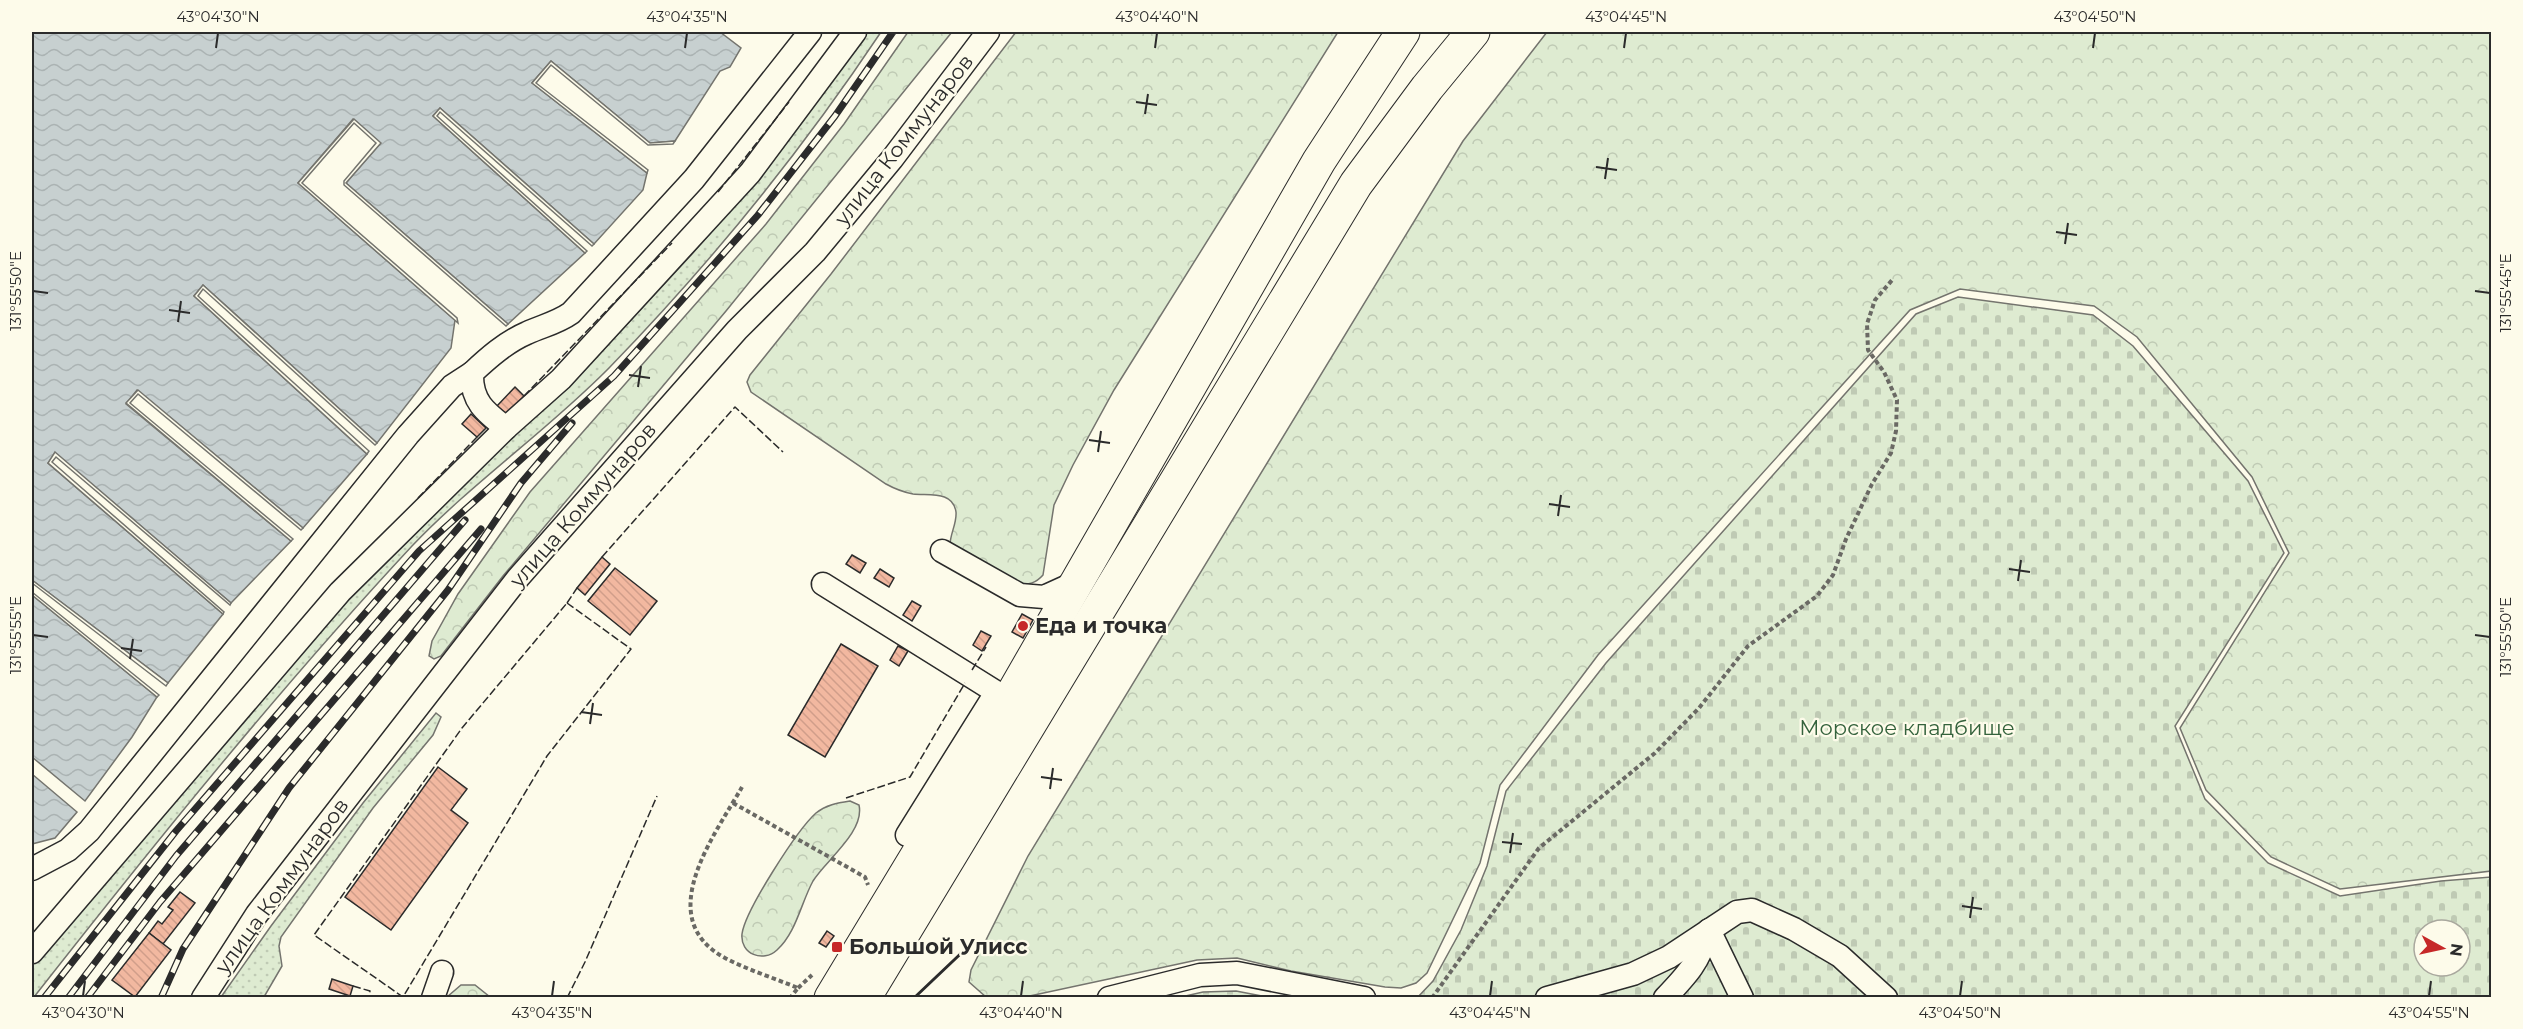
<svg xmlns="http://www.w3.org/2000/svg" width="2523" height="1029" font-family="Montserrat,sans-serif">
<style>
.grass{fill:url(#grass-dots);stroke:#74746e;stroke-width:1.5}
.forest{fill:url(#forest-crowns);stroke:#74746e;stroke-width:1.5}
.cemetery{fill:url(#cemetery-stones);stroke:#74746e;stroke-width:1.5;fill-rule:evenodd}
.water{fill:url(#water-waves);stroke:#74746e;stroke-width:1.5}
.pier{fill:#fdfbea;stroke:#74746e;stroke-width:1.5}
.building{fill:url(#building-back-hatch);stroke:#2b2b2b;stroke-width:1.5}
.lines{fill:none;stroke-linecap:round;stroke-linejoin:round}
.minor-casing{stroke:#2b2b2b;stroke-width:25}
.highway-casing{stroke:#2b2b2b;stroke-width:35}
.path{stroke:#6a6964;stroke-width:4;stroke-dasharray:4.5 3;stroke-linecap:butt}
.minor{stroke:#fdfbea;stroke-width:22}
.highway{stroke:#fdfbea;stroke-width:33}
.rail-casing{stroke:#2b2b2b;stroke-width:7}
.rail{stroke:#fdfbea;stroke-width:4.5;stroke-dasharray:14;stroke-linecap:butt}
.fence{stroke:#2b2b2b;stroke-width:1.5;stroke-dasharray:8 3;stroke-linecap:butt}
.wall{stroke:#2b2b2b;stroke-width:3}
.ticks{fill:none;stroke:#2b2b2b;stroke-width:2}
.poi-dot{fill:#c62828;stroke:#fdfbea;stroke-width:2}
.labels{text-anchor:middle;stroke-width:4.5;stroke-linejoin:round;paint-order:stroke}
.street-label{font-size:21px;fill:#2b2b2b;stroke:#fdfbea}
.poi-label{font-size:21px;font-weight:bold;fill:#2b2b2b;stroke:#fdfbea;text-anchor:start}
.park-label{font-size:21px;fill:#34623c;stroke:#fdfbea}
.neatline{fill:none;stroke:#2b2b2b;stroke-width:2}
.ticks-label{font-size:15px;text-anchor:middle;fill:#2b2b2b}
</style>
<defs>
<pattern id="grass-dots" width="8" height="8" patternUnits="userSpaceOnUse" patternTransform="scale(1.5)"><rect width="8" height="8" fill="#deebd1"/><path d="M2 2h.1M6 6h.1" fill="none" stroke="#bfcab4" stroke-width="1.8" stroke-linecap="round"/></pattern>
<pattern id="forest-crowns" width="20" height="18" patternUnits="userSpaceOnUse" patternTransform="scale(1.5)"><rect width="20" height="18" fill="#deebd1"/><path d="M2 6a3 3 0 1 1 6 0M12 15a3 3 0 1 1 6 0" fill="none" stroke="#bfcab4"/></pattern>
<pattern id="cemetery-stones" width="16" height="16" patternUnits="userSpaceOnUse" patternTransform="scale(1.5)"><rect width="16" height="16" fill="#deebd1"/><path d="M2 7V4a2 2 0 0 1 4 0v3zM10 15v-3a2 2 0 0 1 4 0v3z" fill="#bfcab4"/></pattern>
<pattern id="water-waves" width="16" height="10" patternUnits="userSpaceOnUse" patternTransform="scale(1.5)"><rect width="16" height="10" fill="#c7d0d0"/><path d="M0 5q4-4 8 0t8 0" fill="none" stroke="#abb3b3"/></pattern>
<pattern id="building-back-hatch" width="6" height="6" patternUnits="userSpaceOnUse" patternTransform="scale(1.5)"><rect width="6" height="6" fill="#f2b8a0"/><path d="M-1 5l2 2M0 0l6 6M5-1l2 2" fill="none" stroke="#d09e8a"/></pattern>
</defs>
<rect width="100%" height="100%" fill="#fdfbea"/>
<!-- grass -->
<g class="grass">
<path d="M866 32H881C801 152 710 264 609 368 547 431 473 482 412 546 278 690 155 843 34 997L32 998V964L345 598 511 436 568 388 692 254 755 182Z"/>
<polygon points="436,713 441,717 433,735 373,808 281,937 279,946 282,966 264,997 221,997 271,926 363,803"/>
</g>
<!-- forest -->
<g class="forest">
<polygon points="908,32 952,32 726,311 503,576 441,656 434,659 429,656 432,641 458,594 530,492 766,224 844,124"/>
<path d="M1016 32H1338L1114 390 1073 465 1054 505 1043 575C1036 583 1029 585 1018 584L950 545C950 534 957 523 956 512 953 490 928 496 913 494 903 492 895 489 886 484L751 392 747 382 750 375 831 274Z"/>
<polygon points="1547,32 2491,32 2491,871 2340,889 2271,857 2206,790 2180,728 2289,553 2252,477 2137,337 2094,306 1960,289 1910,310 1598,655 1500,785 1480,863 1427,973 1416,983 1401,988 1385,987 1291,971 1237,958 1197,960 1025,997 986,997 969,982 971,970 1028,856 1463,141"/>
<path d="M850 801 859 805C865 832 825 861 813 881 801 903 796 933 777 950 763 963 740 954 742 934 745 911 797 830 816 813 826 805 837 803 850 801Z"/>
<polygon points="461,985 475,985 490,997 447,997"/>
</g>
<!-- cemetery -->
<g class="cemetery">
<path d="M1958 297 2093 315 2133 346 2248 481 2284 553 2175 726 2205 799 2268 863 2340 896 2441 881 2491 877V997L1417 998 1433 981 1461 930 1487 866 1506 791 1606 663 1916 314ZM2424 930H2460V966H2424Z"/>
<polygon points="1236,991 1267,997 1181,997 1203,992"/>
</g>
<!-- water -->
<g class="water">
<polygon points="32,32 720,32 741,48 730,67 720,71 675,141 650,143 551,61 532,83 647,173 643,190 594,244 440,108 433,116 585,253 508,324 346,183 380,143 353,119 298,183 455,320 451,348 377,443 203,285 194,296 367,454 303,528 137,390 126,404 291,541 231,603 55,453 48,463 223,614 168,683 32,580"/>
<polygon points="32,595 157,697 132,737 85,801 32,757"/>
<polygon points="32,774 77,812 55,838 32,844"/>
</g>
<!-- pier -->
<g class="pier">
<polygon points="551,61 650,143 675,141 673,144 648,145 551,65 536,83 648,170 647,173 532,83"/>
<polygon points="440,108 594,244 592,246 440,112 437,116 587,251 585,253 433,116"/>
<polygon points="354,119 381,143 346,183 508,324 506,326 344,185 344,181 376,143 354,123 302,183 457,318 458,323 298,183"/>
<polygon points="203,285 377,443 375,445 203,289 198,296 369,451 367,454 194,296"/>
<polygon points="138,390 303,528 301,530 138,394 130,403 293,539 291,541 126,403"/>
<polygon points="55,452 231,603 230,605 56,457 52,462 224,612 223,614 48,463"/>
<polygon points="32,580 168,683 166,686 32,583"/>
<polygon points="32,592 159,695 157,697 32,595"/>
</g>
<!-- building -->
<g class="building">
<polygon points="515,387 524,396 507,415 497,406"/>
<polygon points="471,414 486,428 477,437 462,424"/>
<polygon points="852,555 866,563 860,573 846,564"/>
<polygon points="602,557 610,564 585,595 577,588"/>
<polygon points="615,568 657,601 630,635 588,601"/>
<polygon points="880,569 894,578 889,587 874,578"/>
<polygon points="912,601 921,606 912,621 903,615"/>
<polygon points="1022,614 1033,620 1023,638 1012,632"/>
<polygon points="981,631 991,636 982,651 973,645"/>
<polygon points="841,644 878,666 825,757 788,735"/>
<polygon points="898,646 908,651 899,666 890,660"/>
<polygon points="438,767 467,789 451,810 468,823 391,930 345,897"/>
<polygon points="180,892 195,903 163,944 149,933 158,921 162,924 173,910 168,907"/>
<polygon points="827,931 834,936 826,947 819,943"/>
<polygon points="149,933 171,950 135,997 112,980"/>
<polygon points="332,979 353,986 350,996 329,989"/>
</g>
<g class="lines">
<defs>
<g id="minor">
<path d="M506 428C485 412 471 401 472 373 488 358 506 342 527 333 542 326 557 323 571 313L694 179 810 32"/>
<polyline points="942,551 1020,595 1044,597 1077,582"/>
<polyline points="823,584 996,692"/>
<polyline points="907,835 992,699"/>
<polyline points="32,869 68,850 89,831 408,435 452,386 472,373"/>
<polyline points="32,952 340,592 506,428 561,379 750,173 855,32"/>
<polyline points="203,998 257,914 518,578 737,330 815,252 892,159 988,32"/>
<polyline points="433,998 442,972"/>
<polyline points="1109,998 1200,975 1237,973 1364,998"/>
<polyline points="1547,998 1633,974 1669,957 1737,912 1752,910 1794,929 1840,956 1886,998"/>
<path d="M1665 998C1688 974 1699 962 1709 930L1742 998"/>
</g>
<g id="highway">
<polyline points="831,998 970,768 1319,161 1403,32"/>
<polyline points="864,998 1356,184 1427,88 1473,32"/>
</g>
</defs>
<!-- minor casing -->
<use href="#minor" class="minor-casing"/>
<!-- highway casing -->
<use href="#highway" class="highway-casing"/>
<!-- path -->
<g class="path">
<path d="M742 787C715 835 651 918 725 958 748 970 774 978 798 988L790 998"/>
<polyline points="733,803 865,877 868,885"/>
<polyline points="798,988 812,975"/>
<polyline points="1432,998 1539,848 1655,753 1699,708 1748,646 1817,596 1833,575 1846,539 1872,484 1891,453 1896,431 1897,400 1884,372 1868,350 1867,324 1875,300 1893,279"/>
</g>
<!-- minor -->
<use href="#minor" class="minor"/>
<!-- highway -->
<use href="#highway" class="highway"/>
<defs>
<g id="rail">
<polyline points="44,998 176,831 419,551 614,376 758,215 835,116 893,32"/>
<polyline points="68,998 176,856 465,520"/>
<polyline points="87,998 160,902 481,529"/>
<polyline points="161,998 183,949 289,788 448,590 521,483 572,423"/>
</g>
</defs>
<!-- rail casing -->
<use href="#rail" class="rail-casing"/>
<!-- rail -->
<use href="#rail" class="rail"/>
<!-- fence -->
<g class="fence">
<polyline points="718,192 789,102"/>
<polyline points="524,396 672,243"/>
<polyline points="418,498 477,437"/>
<polyline points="602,557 735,407 783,452"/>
<polygon points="567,603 631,649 547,756 403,997 314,935 462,728"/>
<polyline points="567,603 577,588"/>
<polyline points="972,670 986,647"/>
<polyline points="846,798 910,777 965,683"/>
<polyline points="353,986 370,991 368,998"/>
<polyline points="567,998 585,962 657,796"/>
</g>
<!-- wall -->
<polyline class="wall" points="914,998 973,942"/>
</g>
<!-- ticks -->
<path class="ticks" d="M216 48 218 33M685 48 687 33M1155 48 1157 33M1624 48 1626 33M2093 48 2095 33M1136 102 1157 105M1145 114 1148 94M1596 167 1617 170M1605 179 1608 158M2056 232 2077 235M2065 244 2068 223M33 291 48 293M2475 291 2490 293M169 310 190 313M178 322 181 301M629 375 650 378M638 387 641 366M1089 440 1110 443M1098 452 1101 431M1549 504 1570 507M1558 516 1561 495M2009 569 2030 572M2018 581 2021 560M33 635 48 637M2475 635 2490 637M121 648 142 651M130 659 133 639M581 712 602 715M590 724 593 703M1041 777 1062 780M1050 789 1053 768M1502 842 1522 844M1510 853 1513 833M1962 906 1982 909M1970 918 1973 897M83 996 85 981M552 996 554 981M1021 996 1023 981M1490 996 1492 981M1960 996 1962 981M2429 996 2431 981"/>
<!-- markers -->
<g class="poi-dot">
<circle cx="1023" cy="626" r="6"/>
<rect x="831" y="941" width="12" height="12" rx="3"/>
</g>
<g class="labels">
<!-- street labels -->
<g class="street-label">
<text transform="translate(904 140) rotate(-52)" y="7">улица Коммунаров</text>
<text transform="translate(583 505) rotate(-49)" y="7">улица Коммунаров</text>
<text transform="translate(282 886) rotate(-54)" y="7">улица Коммунаров</text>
</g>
<!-- poi labels -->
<g class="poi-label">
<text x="1035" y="633">Еда и точка</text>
<text x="849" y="954">Большой Улисс</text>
</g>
<!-- park labels -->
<g class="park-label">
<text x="1907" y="735">Морское кладбище</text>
</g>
</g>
<!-- border -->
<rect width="2523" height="1029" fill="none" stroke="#fdfbea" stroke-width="66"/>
<!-- north arrow -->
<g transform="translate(2442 948) rotate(98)"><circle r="28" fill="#fdfbea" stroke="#a9a89e" stroke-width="1.5"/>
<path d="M0-4.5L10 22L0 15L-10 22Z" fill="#c62828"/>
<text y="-9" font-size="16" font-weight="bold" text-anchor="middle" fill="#2b2b2b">N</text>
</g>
<rect x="33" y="33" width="2457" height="963" class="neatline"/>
<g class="ticks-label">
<text x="218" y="22">43°04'30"N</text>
<text x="687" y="22">43°04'35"N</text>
<text x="1157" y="22">43°04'40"N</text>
<text x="1626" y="22">43°04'45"N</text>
<text x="2095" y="22">43°04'50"N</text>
<text transform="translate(16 291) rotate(-90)" y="5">131°55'50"E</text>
<text transform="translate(2506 293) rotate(-90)" y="5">131°55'45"E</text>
<text transform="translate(16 635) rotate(-90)" y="5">131°55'55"E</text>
<text transform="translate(2506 637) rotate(-90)" y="5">131°55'50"E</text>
<text x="83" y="1018">43°04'30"N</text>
<text x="552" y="1018">43°04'35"N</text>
<text x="1021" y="1018">43°04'40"N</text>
<text x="1490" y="1018">43°04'45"N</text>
<text x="1960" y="1018">43°04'50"N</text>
<text x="2429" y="1018">43°04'55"N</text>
</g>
</svg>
